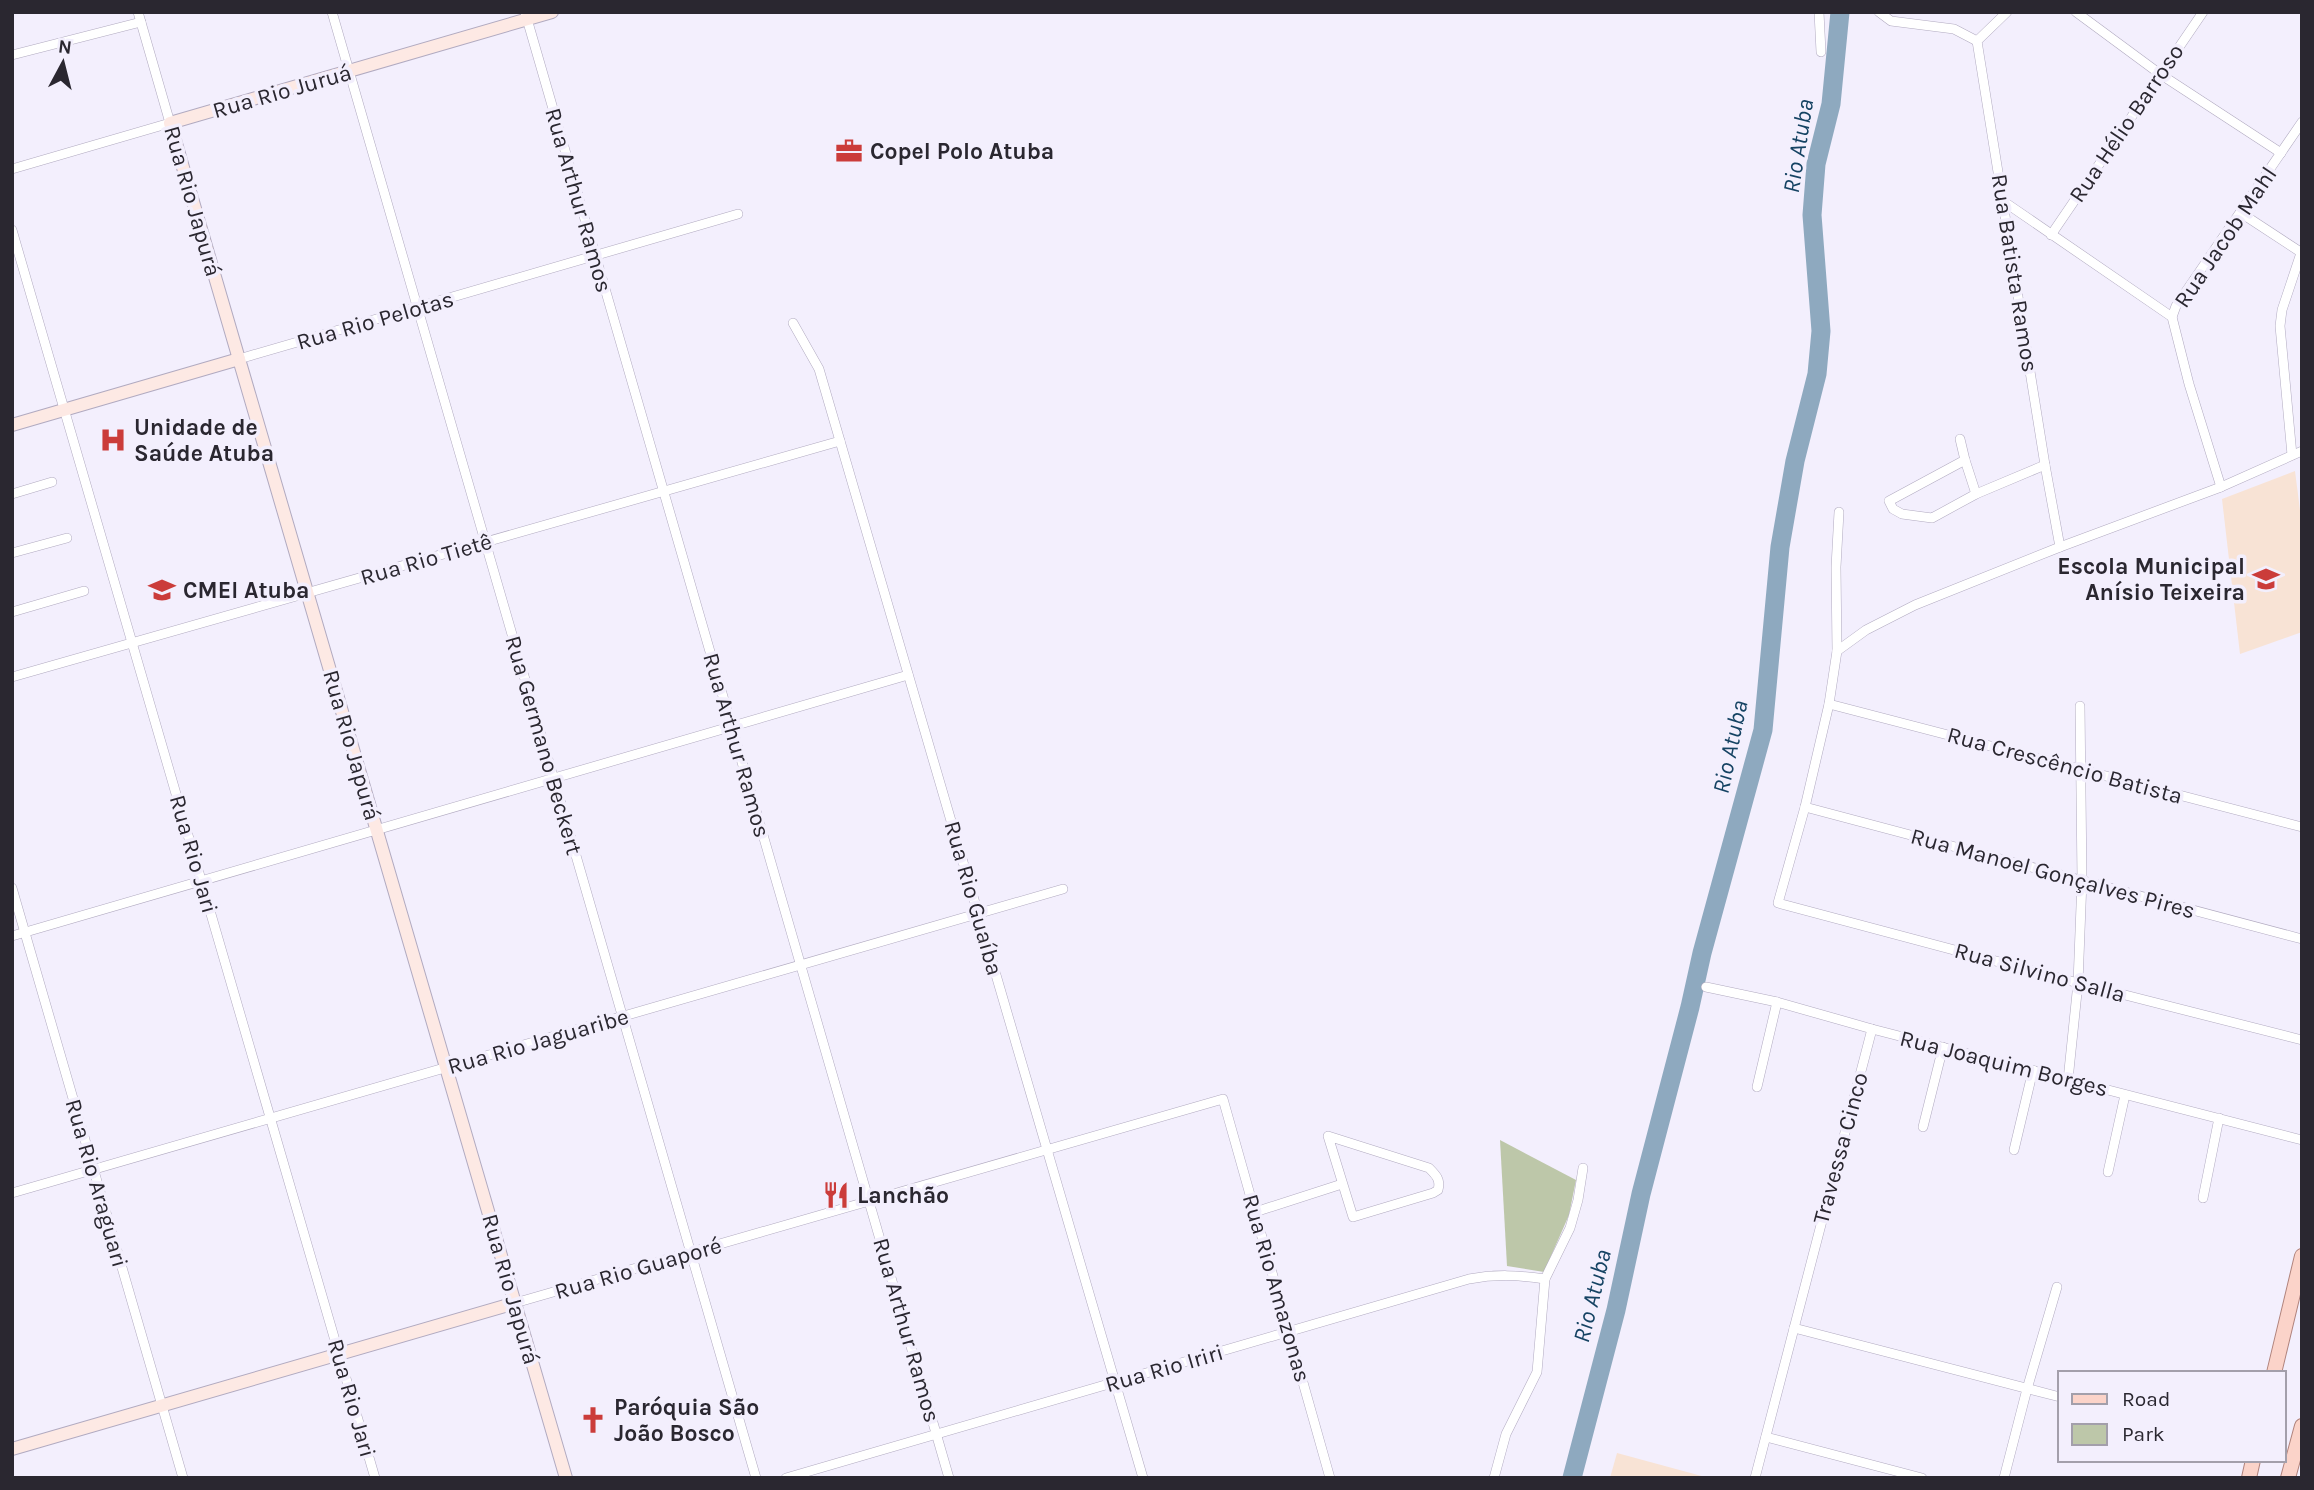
<svg xmlns="http://www.w3.org/2000/svg" width="2314" height="1490" font-family="Karla,sans-serif">
<style>
.education{fill:#f8e3d5}
.green{fill:#bdc7a9}
.lines{fill:none;stroke-linecap:round;stroke-linejoin:round}
.river{stroke:#8ea9bf;stroke-width:19}
.street-casing{stroke:#b1aac0;stroke-width:10}
.secondary-casing{stroke:#b1aac0;stroke-width:14}
.primary-casing{stroke:#b0837c;stroke-width:16}
.street{stroke:#fff;stroke-width:9}
.secondary{stroke:#fde9e4;stroke-width:12}
.primary{stroke:#fbd3c9;stroke-width:14}
.labels{text-anchor:middle;stroke-width:7;stroke-linejoin:round;paint-order:stroke}
.street-label{font-size:23px;fill:#2a2730;stroke:#f3effd}
.poi-label{font-size:23px;font-weight:bold;fill:#2a2730;stroke:#f3effd;text-anchor:start}
.water-label{font-size:24px;font-style:italic;fill:#154363;stroke:#f3effd}
</style>
<rect width="100%" height="100%" fill="#f3effd"/>
<!-- education -->
<g class="education">
<polygon points="2295,471 2302,526 2302,632 2240,654 2222,499"/>
<polygon points="1617,1453 1709,1478 1610,1478"/>
</g>
<!-- green -->
<polygon class="green" points="1500,1140 1576,1180 1569,1215 1544,1272 1507,1266"/>
<g class="lines">
<!-- river -->
<polyline class="river" points="1572,1478 1616,1310 1641,1194 1690,1007 1702,953 1763,730 1780,547 1795,461 1817,374 1821,331 1812,215 1816,164 1831,104 1840,12"/>
<defs>
<g id="street">
<polyline points="332,12 756,1478"/>
<polyline points="525,12 949,1478"/>
<polyline points="1819,12 1821,52"/>
<polyline points="1879,12 1891,21 1954,29 1977,41"/>
<polyline points="2007,12 1977,41 2045,465 2060,547"/>
<polyline points="2076,12 2160,74 2281,153"/>
<polyline points="12,55 141,22"/>
<polyline points="12,169 170,123 138,12"/>
<polyline points="2003,201 2172,317 2189,384 2221,487"/>
<polyline points="2241,213 2302,253"/>
<polyline points="12,230 375,1478"/>
<polyline points="2051,235 2203,12"/>
<polyline points="2172,317 2176,306 2302,122"/>
<polyline points="793,323 819,369 1143,1478"/>
<polyline points="239,359 738,214"/>
<polyline points="1960,439 1965,460 1976,494"/>
<polyline points="2292,455 2280,326 2282,310 2301,253"/>
<polyline points="1965,460 1889,501 1893,509 1902,514 1932,518 1976,494 2045,465"/>
<polyline points="12,494 52,482"/>
<polyline points="1839,512 1836,567 1837,651 1829,704 1805,807 1778,903 2078,983 2302,1040"/>
<polyline points="12,553 67,538"/>
<polyline points="12,612 84,591"/>
<polyline points="1837,651 1866,630 1915,605 2060,547 2221,487 2302,451"/>
<polyline points="12,677 840,441"/>
<polyline points="1829,704 2302,827"/>
<polyline points="1805,807 2302,939"/>
<polyline points="12,888 183,1478"/>
<polyline points="12,936 908,675"/>
<polyline points="1706,987 1777,1002 1872,1029 2302,1140"/>
<polyline points="2068,1080 2078,983 2082,880 2080,706"/>
<polyline points="1757,1087 1777,1002"/>
<polyline points="1923,1127 1943,1047"/>
<path d="M1328 1136 1429 1168C1436 1175 1441 1180 1438 1190L1433 1193 1353 1217Z"/>
<polyline points="2014,1150 2033,1070"/>
<polyline points="2108,1172 2125,1095"/>
<polyline points="12,1193 1063,889"/>
<polyline points="2203,1198 2219,1118"/>
<polyline points="1255,1212 1342,1184"/>
<polyline points="515,1303 1223,1099 1330,1478"/>
<polyline points="1794,1328 2060,1397"/>
<polyline points="1766,1437 1922,1478"/>
<path d="M786 1478 1469 1279C1496 1274 1518 1275 1545 1279"/>
<polyline points="1494,1478 1506,1434 1537,1372 1545,1279 1570,1228 1578,1200 1583,1168"/>
<polyline points="1755,1478 1872,1029"/>
<polyline points="2004,1478 2027,1389 2057,1287"/>
</g>
<g id="secondary">
<polyline points="552,12 170,123 566,1478"/>
<polyline points="12,425 239,359"/>
<polyline points="12,1449 515,1303"/>
</g>
<g id="primary">
<polyline points="2274,1373 2302,1256"/>
<polyline points="2249,1478 2253,1460"/>
<polyline points="2288,1478 2302,1426"/>
</g>
</defs>
<!-- street casing -->
<use href="#street" class="street-casing"/>
<!-- secondary casing -->
<use href="#secondary" class="secondary-casing"/>
<!-- primary casing -->
<use href="#primary" class="primary-casing"/>
<!-- street -->
<use href="#street" class="street"/>
<!-- secondary -->
<use href="#secondary" class="secondary"/>
<!-- primary -->
<use href="#primary" class="primary"/>
</g>
<!-- icons -->
<defs>
<symbol id="office-bare" viewBox="-9 -9 18 18"><path d="M-6-3h4V-5.5h4V-3h4V5H-6ZM-1-4.5V-3h2v-1.5ZM-6 0V1H6V0Z" fill="#cb3c3a" stroke="#f3effd" stroke-width="2.5" paint-order="stroke"/></symbol>
<symbol id="hospital-bare" viewBox="-9 -9 18 18"><path d="M-5-5h3v3.5h4V-5h3V5h-3V1.5h-4V5h-3Z" fill="#cb3c3a" stroke="#f3effd" stroke-width="2.5" paint-order="stroke"/></symbol>
<symbol id="school-bare" viewBox="-9 -9 18 18"><path d="M0-5L7-2L0 1L-7-2ZM-4 1L0 2.5L4 1V4Q0 6-4 4Z" fill="#cb3c3a" stroke="#f3effd" stroke-width="2.5" paint-order="stroke"/></symbol>
<symbol id="restaurant-bare" viewBox="-9 -9 18 18"><path d="M-5-6h1v4h1v-4h1v4h1v-4h1v5L-1.5 .5V6h-2V.5L-5-1ZM5-6V6H3V1.5H1.5Q1.5-4 5-6Z" fill="#cb3c3a" stroke="#f3effd" stroke-width="2.5" paint-order="stroke"/></symbol>
<symbol id="church-bare" viewBox="-9 -9 18 18"><path d="M-1.2-6h2.4v3.5h3.3v2.4h-3.3V6h-2.4V-.1h-3.3v-2.4h3.3Z" fill="#cb3c3a" stroke="#f3effd" stroke-width="2.5" paint-order="stroke"/></symbol>
</defs>
<g fill-rule="evenodd">
<use href="#office-bare" x="830" y="132" width="38" height="38"/>
<use href="#hospital-bare" x="94" y="421" width="38" height="38"/>
<use href="#school-bare" x="2247" y="560" width="38" height="38"/>
<use href="#school-bare" x="143" y="571" width="38" height="38"/>
<use href="#restaurant-bare" x="817" y="1176" width="38" height="38"/>
<use href="#church-bare" x="574" y="1401" width="38" height="38"/>
</g>
<g class="labels">
<!-- street labels -->
<g class="street-label">
<text transform="translate(282 91) rotate(-16)" y="8">Rua Rio Juruá</text>
<text transform="translate(2126 123) rotate(-56)" y="8">Rua Hélio Barroso</text>
<text transform="translate(579 200) rotate(74)" y="8">Rua Arthur Ramos</text>
<text transform="translate(193 201) rotate(74)" y="8">Rua Rio Japurá</text>
<text transform="translate(2225 237) rotate(-56)" y="8">Rua Jacob Mahl</text>
<text transform="translate(2015 273) rotate(81)" y="8">Rua Batista Ramos</text>
<text transform="translate(375 320) rotate(-16)" y="8">Rua Rio Pelotas</text>
<text transform="translate(426 559) rotate(-16)" y="8">Rua Rio Tietê</text>
<text transform="translate(352 745) rotate(74)" y="8">Rua Rio Japurá</text>
<text transform="translate(544 745) rotate(74)" y="8">Rua Germano Beckert</text>
<text transform="translate(737 745) rotate(74)" y="8">Rua Arthur Ramos</text>
<text transform="translate(2065 765) rotate(15)" y="8">Rua Crescêncio Batista</text>
<text transform="translate(194 854) rotate(74)" y="8">Rua Rio Jari</text>
<text transform="translate(2053 873) rotate(15)" y="8">Rua Manoel Gonçalves Pires</text>
<text transform="translate(974 898) rotate(74)" y="8">Rua Rio Guaíba</text>
<text transform="translate(2040 972) rotate(15)" y="8">Rua Silvino Salla</text>
<text transform="translate(538 1041) rotate(-16)" y="8">Rua Rio Jaguaribe</text>
<text transform="translate(2004 1063) rotate(14)" y="8">Rua Joaquim Borges</text>
<text transform="translate(1840 1148) rotate(-75)" y="8">Travessa Cinco</text>
<text transform="translate(97 1183) rotate(74)" y="8">Rua Rio Araguari</text>
<text transform="translate(638 1268) rotate(-16)" y="8">Rua Rio Guaporé</text>
<text transform="translate(1277 1288) rotate(74)" y="8">Rua Rio Amazonas</text>
<text transform="translate(511 1289) rotate(74)" y="8">Rua Rio Japurá</text>
<text transform="translate(907 1330) rotate(74)" y="8">Rua Arthur Ramos</text>
<text transform="translate(1164 1368) rotate(-16)" y="8">Rua Rio Iriri</text>
<text transform="translate(352 1398) rotate(74)" y="8">Rua Rio Jari</text>
</g>
<!-- poi labels -->
<g class="poi-label">
<text x="870" y="159">Copel Polo Atuba</text>
<text x="134" y="435">Unidade de<tspan x="134" dy="26">Saúde Atuba</tspan></text>
<text x="2245" y="574" text-anchor="end">Escola Municipal<tspan x="2245" dy="26">Anísio Teixeira</tspan></text>
<text x="183" y="598">CMEI Atuba</text>
<text x="857" y="1203">Lanchão</text>
<text x="614" y="1415">Paróquia São<tspan x="614" dy="26">João Bosco</tspan></text>
</g>
<!-- water labels -->
<g class="water-label">
<text transform="translate(1798 146) rotate(-81)" y="8">Rio Atuba</text>
<text transform="translate(1730 747) rotate(-78)" y="8">Rio Atuba</text>
<text transform="translate(1592 1296) rotate(-76)" y="8">Rio Atuba</text>
</g>
</g>
<!-- border -->
<rect width="2314" height="1490" fill="none" stroke="#2a2730" stroke-width="28"/>
<!-- legend -->
<rect x="2058" y="1371" width="228" height="91" fill="#f3effd" stroke="#a39fab" stroke-width="2"/>
<rect x="2072" y="1394" width="35" height="10" fill="#fbd3c9" stroke="#a39fab" stroke-width="2"/>
<text x="2122" y="1406" font-size="21" fill="#2a2730">Road</text>
<rect x="2072" y="1424" width="35" height="21" fill="#bdc7a9" stroke="#a39fab" stroke-width="2"/>
<text x="2122" y="1441" font-size="21" fill="#2a2730">Park</text>
<!-- north arrow -->
<g transform="translate(63 63) rotate(7)" stroke="#f3effd" stroke-width="5" paint-order="stroke">
<path d="M0-5L12 26L0 18L-12 26Z" fill="#2a2730"/>
<text y="-10" font-size="19" font-weight="bold" text-anchor="middle" fill="#2a2730">N</text>
</g>
</svg>
